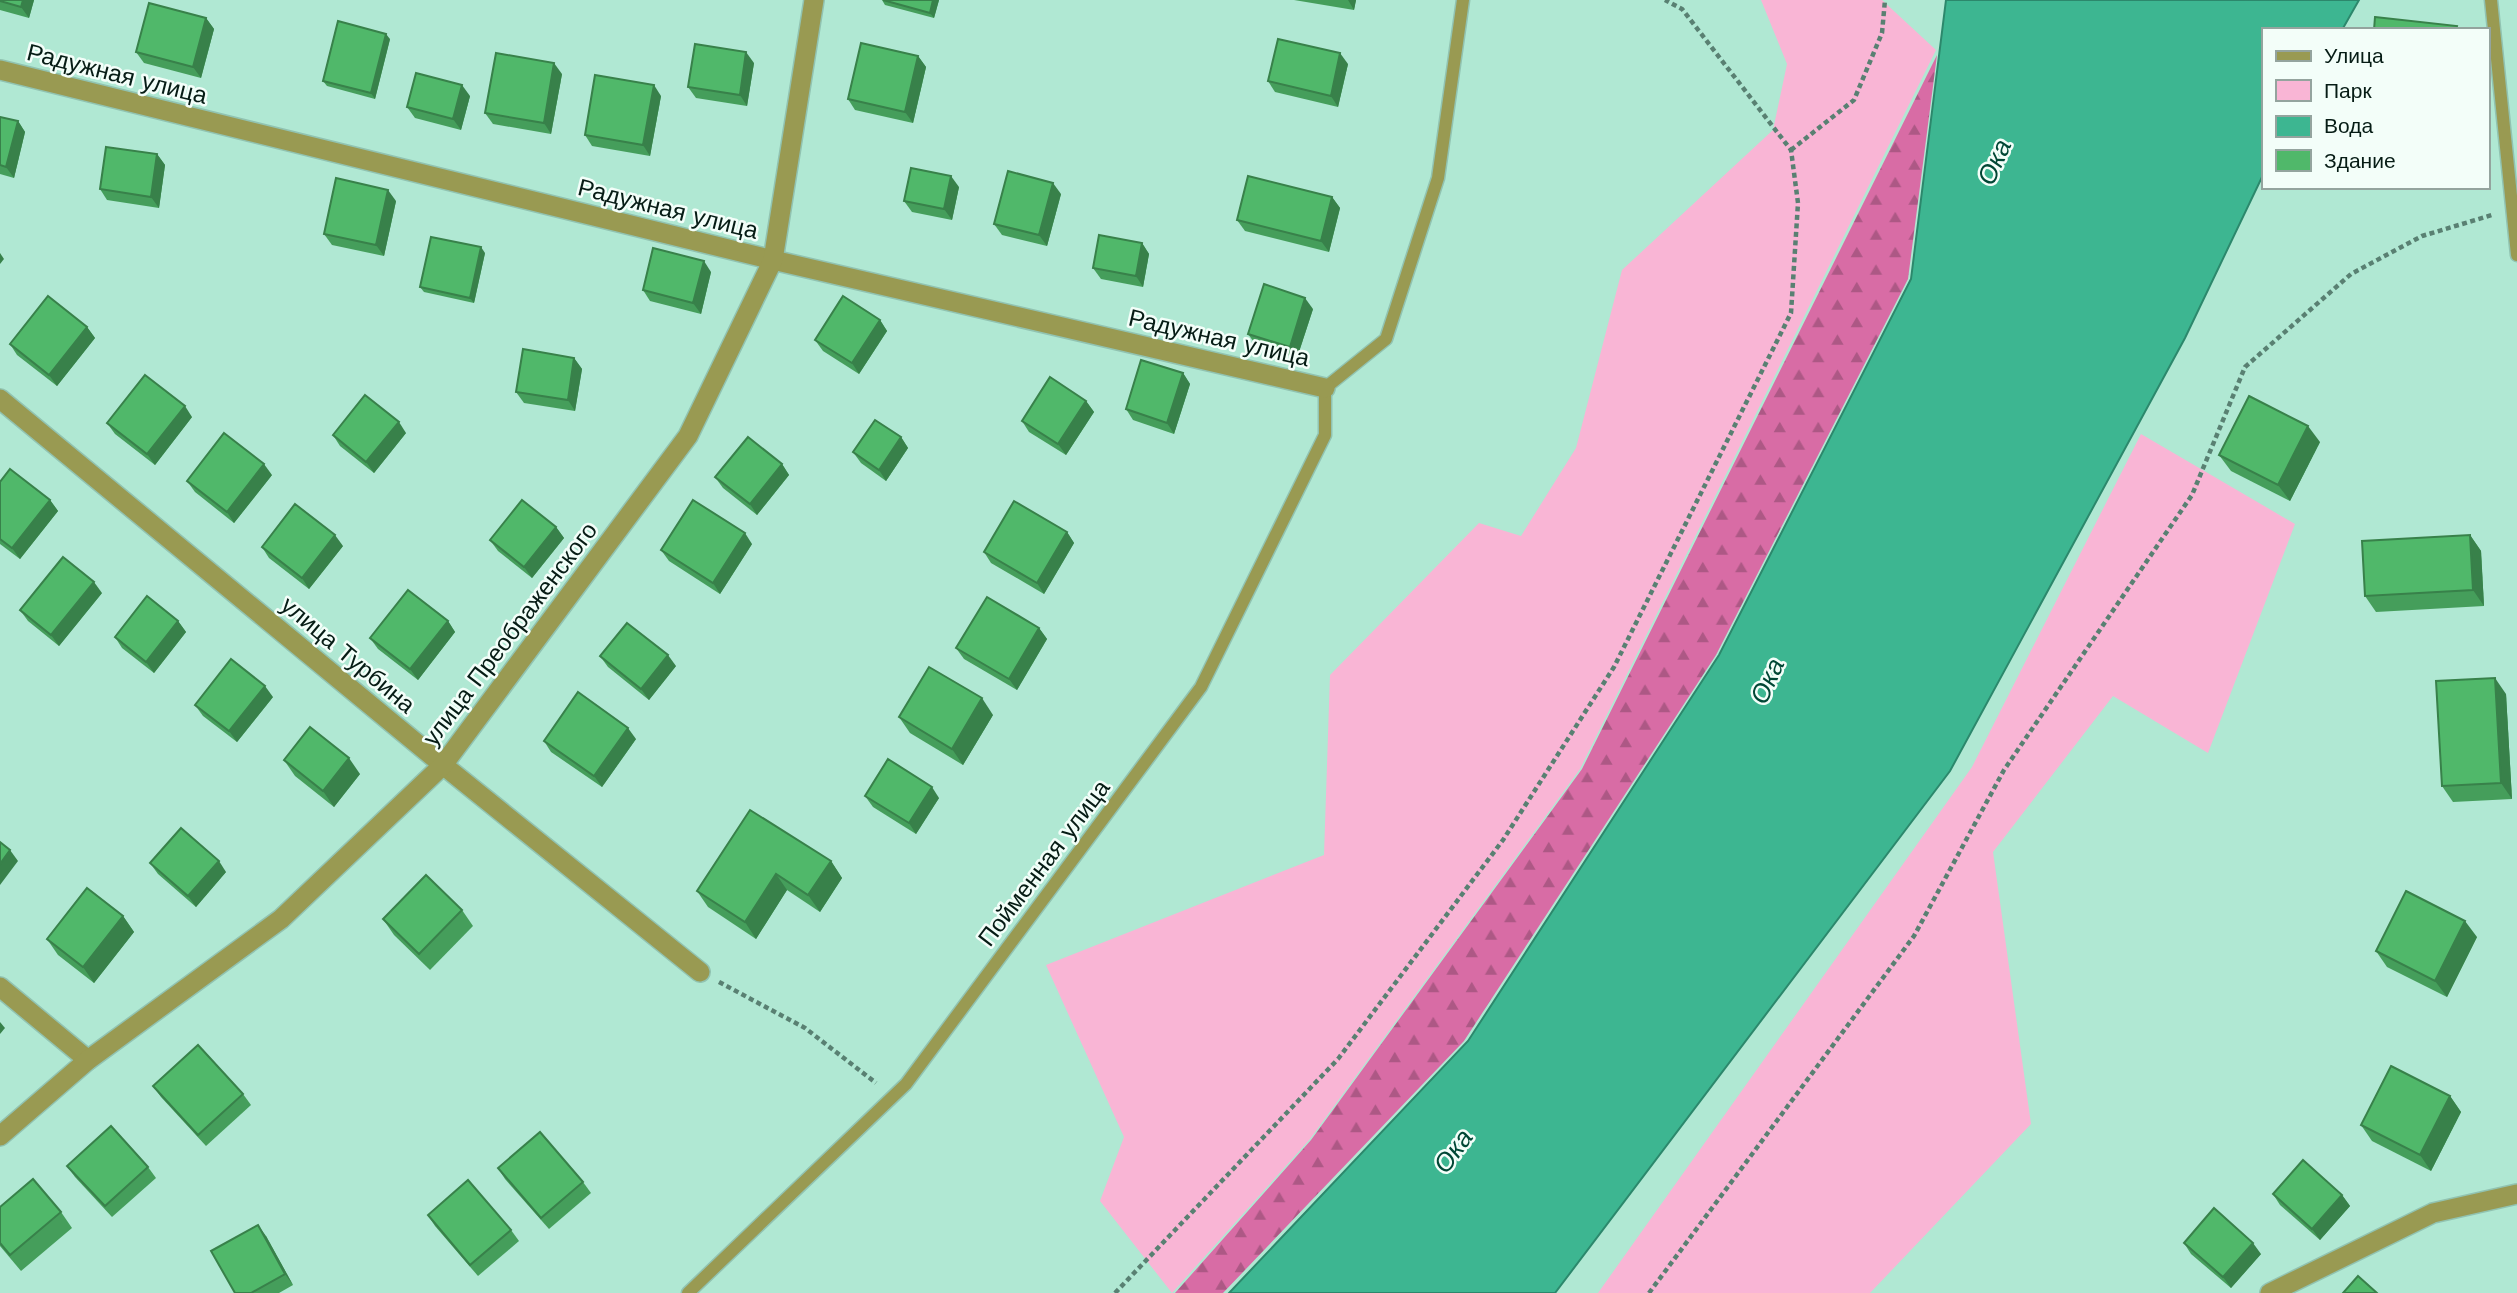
<svg xmlns="http://www.w3.org/2000/svg" width="2517" height="1293" font-family="'Work Sans',sans-serif">
<style>
.green{fill:#f9b5d5}
.forest{fill:url(#forest-firs)}
.water{fill:#3db691;stroke:#2c886c;stroke-width:2}
.lines{fill:none;stroke-linecap:round;stroke-linejoin:round}
.service-casing{stroke:#91c3b1;stroke-width:15}
.minor-casing{stroke:#91c3b1;stroke-width:22}
.path{stroke:#598072;stroke-width:4.5;stroke-dasharray:5 3.5;stroke-linecap:butt}
.service{stroke:#999a52;stroke-width:12}
.minor{stroke:#999a52;stroke-width:19}
.wall{fill:#459e5b}
.shaded-wall{fill:#38814a}
.building{fill:#50b86a;stroke:#38814a;stroke-width:2}
.labels{text-anchor:middle;stroke-width:5;stroke-linejoin:round;paint-order:stroke}
.street-label{font-size:24px;fill:#061c15;stroke:#f3fef9}
.water-label{font-size:26px;font-style:italic;fill:#004735;stroke:#f3fef9}
</style>
<defs>
<pattern id="forest-firs" width="22" height="20" patternUnits="userSpaceOnUse" patternTransform="scale(1.75)"><rect width="22" height="20" fill="#d86ca5"/><path d="M5 1l3.5 6h-7zM16 11l3.5 6h-7z" fill="#ad5885"/></pattern>
</defs>
<rect width="100%" height="100%" fill="#b0e8d3"/>
<!-- green -->
<g class="green">
<polygon points="1761,0 1882,0 1936,50 1580,769 1310,1139 1172,1293 1100,1201 1124,1137 1046,965 1324,855 1330,675 1479,523 1521,536 1576,448 1622,270 1773,130 1787,64"/>
<polygon points="2141,434 2295,524 2208,753 2113,696 1993,852 2031,1124 1870,1293 1598,1293 1972,767"/>
</g>
<!-- forest -->
<polygon class="forest" points="1937,55 1908,279 1716,655 1464,1041 1223,1293 1175,1293 1311,1140 1582,769"/>
<!-- water -->
<polygon class="water" points="1946,0 2359,0 2342,30 2263,30 2263,175 2185,338 1950,771 1555,1293 1229,1293 1468,1041 1719,655 1911,279"/>
<g class="lines">
<defs>
<g id="service">
<polyline points="2491,0 2517,255"/>
<polyline points="688,1293 906,1084 1201,687 1325,435 1325,388 1386,339 1438,178 1463,0"/>
</g>
<g id="minor">
<polyline points="0,70 773,260 1325,388"/>
<polyline points="0,399 443,765 700,972"/>
<polyline points="0,987 88,1060"/>
<polyline points="0,1136 88,1060 281,919 443,765 688,436 773,260 814,0"/>
<polyline points="2270,1293 2433,1213 2517,1194"/>
</g>
</defs>
<!-- service casing -->
<use href="#service" class="service-casing"/>
<!-- minor casing -->
<use href="#minor" class="minor-casing"/>
<!-- path -->
<g class="path">
<polyline points="1791,150 1854,100 1882,33 1885,0"/>
<polyline points="719,982 805,1028 876,1083"/>
<polyline points="1115,1293 1338,1059 1503,840 1614,667 1791,313 1798,203 1791,150 1682,9 1665,0"/>
<polyline points="1649,1293 1914,936 2004,770 2192,495 2245,367 2351,274 2422,236 2492,215"/>
</g>
<!-- service -->
<use href="#service" class="service"/>
<!-- minor -->
<use href="#minor" class="minor"/>
</g>
<!-- wall -->
<g class="wall">
<polygon points="0,0 34,0 29,18 0,10"/>
<polygon points="882,0 939,0 934,18 885,5"/>
<polygon points="1294,0 1356,0 1354,10"/>
<polygon points="206,18 214,29 201,78 144,63 136,52"/>
<polygon points="390,39 375,99 327,86 323,81"/>
<polygon points="918,56 926,67 913,123 855,110 848,99"/>
<polygon points="754,63 747,106 696,98 688,87"/>
<polygon points="1348,64 1338,107 1275,92 1268,81"/>
<polygon points="562,74 551,134 493,124 485,113"/>
<polygon points="470,96 461,130 415,118 407,107"/>
<polygon points="661,96 650,156 592,146 585,135"/>
<polygon points="0,117 18,121 25,132 14,178 0,174"/>
<polygon points="157,154 165,165 159,208 107,200 100,189"/>
<polygon points="959,187 952,220 912,212 904,201"/>
<polygon points="1061,194 1047,246 1002,235 994,224"/>
<polygon points="1332,197 1340,208 1329,252 1245,231 1237,220"/>
<polygon points="396,201 384,256 332,245 324,234"/>
<polygon points="1142,243 1149,254 1143,287 1101,279 1093,268"/>
<polygon points="485,253 474,303 424,292 420,287"/>
<polygon points="711,272 701,314 650,301 643,290"/>
<polygon points="1313,309 1297,358 1256,345 1248,334"/>
<polygon points="880,320 887,331 859,374 823,351 815,340"/>
<polygon points="87,327 95,338 57,386 17,355 10,344"/>
<polygon points="574,358 582,369 575,411 524,403 516,392"/>
<polygon points="1183,373 1190,384 1174,434 1133,420 1126,409"/>
<polygon points="1086,401 1094,412 1066,455 1029,432 1022,421"/>
<polygon points="192,417 155,465 115,434 107,423"/>
<polygon points="406,433 374,473 340,446 333,435"/>
<polygon points="901,437 908,448 886,481 861,463 853,452"/>
<polygon points="2320,442 2290,501 2231,471 2219,455"/>
<polygon points="782,464 789,475 757,515 723,488 715,477"/>
<polygon points="272,475 234,523 195,492 187,481"/>
<polygon points="0,482 50,500 58,511 20,559 0,544"/>
<polygon points="556,527 564,538 532,578 498,551 490,540"/>
<polygon points="1067,532 1074,543 1044,594 991,563 984,552"/>
<polygon points="2470,535 2481,551 2484,606 2376,612 2365,596"/>
<polygon points="752,544 720,594 669,561 661,550"/>
<polygon points="343,546 309,589 269,558 262,547"/>
<polygon points="102,593 59,646 28,621 20,610"/>
<polygon points="178,621 186,632 154,673 122,648 115,637"/>
<polygon points="448,621 455,632 418,680 378,649 370,638"/>
<polygon points="1039,628 1047,639 1017,690 964,659 956,648"/>
<polygon points="600,656 676,666 649,700 608,667"/>
<polygon points="2506,694 2512,799 2453,802 2442,786"/>
<polygon points="273,697 237,742 203,716 195,705"/>
<polygon points="993,715 963,765 910,733 899,717"/>
<polygon points="636,739 602,787 551,752 544,741"/>
<polygon points="284,760 360,774 334,807 295,776"/>
<polygon points="865,796 939,798 916,834 873,807"/>
<polygon points="831,861 842,878 820,912 787,890 756,939 708,907 697,891"/>
<polygon points="150,863 226,872 196,907 158,874"/>
<polygon points="462,910 473,926 430,970 394,935 383,919"/>
<polygon points="123,916 134,932 94,983 58,955 47,939"/>
<polygon points="2477,937 2447,997 2387,967 2376,951"/>
<polygon points="153,1086 243,1094 251,1105 206,1146 161,1097"/>
<polygon points="2450,1096 2461,1112 2431,1171 2372,1141 2361,1125"/>
<polygon points="67,1166 148,1167 156,1178 112,1217 75,1177"/>
<polygon points="498,1168 583,1182 591,1193 549,1229 505,1179"/>
<polygon points="2273,1194 2342,1195 2350,1206 2320,1240 2280,1205"/>
<polygon points="0,1207 61,1212 72,1228 21,1271 0,1246"/>
<polygon points="428,1215 511,1230 519,1241 478,1276 435,1226"/>
<polygon points="266,1236 293,1285 279,1293 235,1293"/>
<polygon points="2184,1243 2261,1254 2231,1288 2191,1254"/>
</g>
<!-- shaded-wall -->
<g class="shaded-wall">
<polygon points="23,0 34,0 29,18 21,7"/>
<polygon points="933,0 939,0 934,18 930,13"/>
<polygon points="1348,0 1356,0 1354,10"/>
<polygon points="206,18 214,29 201,78 193,67"/>
<polygon points="386,34 390,39 375,99 371,93"/>
<polygon points="746,52 754,63 747,106 740,95"/>
<polygon points="1340,53 1348,64 1338,107 1331,96"/>
<polygon points="918,56 926,67 913,123 905,112"/>
<polygon points="554,63 562,74 551,134 544,123"/>
<polygon points="462,85 470,96 461,130 453,119"/>
<polygon points="654,85 661,96 650,156 643,145"/>
<polygon points="18,121 25,132 14,178 6,167"/>
<polygon points="157,154 165,165 159,208 151,197"/>
<polygon points="951,176 959,187 952,220 944,209"/>
<polygon points="1053,183 1061,194 1047,246 1039,235"/>
<polygon points="388,190 396,201 384,256 376,245"/>
<polygon points="1332,197 1340,208 1329,252 1321,241"/>
<polygon points="1142,243 1149,254 1143,287 1136,276"/>
<polygon points="481,247 485,253 474,303 470,298"/>
<polygon points="0,253 4,259 0,264"/>
<polygon points="704,261 711,272 701,314 693,303"/>
<polygon points="1305,298 1313,309 1297,358 1290,347"/>
<polygon points="880,320 887,331 859,374 852,363"/>
<polygon points="87,327 95,338 57,386 49,375"/>
<polygon points="574,358 582,369 575,411 568,400"/>
<polygon points="1183,373 1190,384 1174,434 1167,423"/>
<polygon points="1086,401 1094,412 1066,455 1058,444"/>
<polygon points="185,406 192,417 155,465 147,454"/>
<polygon points="399,422 406,433 374,473 366,462"/>
<polygon points="2308,426 2320,442 2290,501 2278,485"/>
<polygon points="901,437 908,448 886,481 879,470"/>
<polygon points="264,464 272,475 234,523 227,512"/>
<polygon points="782,464 789,475 757,515 750,504"/>
<polygon points="50,500 58,511 20,559 12,548"/>
<polygon points="556,527 564,538 532,578 524,567"/>
<polygon points="1067,532 1074,543 1044,594 1037,583"/>
<polygon points="745,533 752,544 720,594 713,583"/>
<polygon points="335,535 343,546 309,589 302,578"/>
<polygon points="2470,535 2481,551 2484,606 2473,590"/>
<polygon points="94,582 102,593 59,646 51,635"/>
<polygon points="178,621 186,632 154,673 146,662"/>
<polygon points="448,621 455,632 418,680 410,669"/>
<polygon points="1039,628 1047,639 1017,690 1009,679"/>
<polygon points="668,655 676,666 649,700 641,689"/>
<polygon points="2495,678 2506,694 2512,799 2501,783"/>
<polygon points="265,686 273,697 237,742 229,731"/>
<polygon points="982,698 993,715 963,765 952,749"/>
<polygon points="628,728 636,739 602,787 594,776"/>
<polygon points="349,758 360,774 334,807 323,791"/>
<polygon points="932,787 939,798 916,834 909,823"/>
<polygon points="10,850 18,861 0,885 0,864"/>
<polygon points="219,861 226,872 196,907 188,896"/>
<polygon points="831,861 842,878 820,912 808,895"/>
<polygon points="776,874 787,890 756,939 745,922"/>
<polygon points="123,916 134,932 94,983 83,967"/>
<polygon points="2465,921 2477,937 2447,997 2435,981"/>
<polygon points="0,1022 5,1028 0,1034"/>
<polygon points="2450,1096 2461,1112 2431,1171 2420,1155"/>
<polygon points="2342,1195 2350,1206 2320,1240 2312,1229"/>
<polygon points="258,1225 266,1236 293,1285 285,1274"/>
<polygon points="2253,1243 2261,1254 2231,1288 2223,1277"/>
</g>
<!-- building -->
<g class="building">
<polygon points="0,0 23,0 21,7 0,1"/>
<polygon points="883,0 933,0 930,13"/>
<polygon points="149,3 206,18 193,67 136,52"/>
<polygon points="2375,17 2457,26 2456,30 2374,30"/>
<polygon points="338,21 386,34 371,93 323,81"/>
<polygon points="1278,39 1340,53 1331,96 1268,81"/>
<polygon points="861,43 918,56 905,112 848,99"/>
<polygon points="695,44 746,52 740,95 688,87"/>
<polygon points="496,53 554,63 544,123 485,113"/>
<polygon points="416,73 462,85 453,119 407,107"/>
<polygon points="595,75 654,85 643,145 585,135"/>
<polygon points="0,117 18,121 6,167 0,165"/>
<polygon points="106,147 157,154 151,197 100,189"/>
<polygon points="911,168 951,176 944,209 904,201"/>
<polygon points="1008,171 1053,183 1039,235 994,224"/>
<polygon points="1248,176 1332,197 1321,241 1237,220"/>
<polygon points="336,178 388,190 376,245 324,234"/>
<polygon points="1099,235 1142,243 1136,276 1093,268"/>
<polygon points="431,237 481,247 470,298 420,287"/>
<polygon points="653,248 704,261 693,303 643,290"/>
<polygon points="1264,284 1305,298 1290,347 1248,334"/>
<polygon points="48,296 87,327 49,375 10,344"/>
<polygon points="843,296 880,320 852,363 815,340"/>
<polygon points="523,349 574,358 568,400 516,392"/>
<polygon points="1141,360 1183,373 1167,423 1126,409"/>
<polygon points="145,375 185,406 147,454 107,423"/>
<polygon points="1050,377 1086,401 1058,444 1022,421"/>
<polygon points="365,395 399,422 366,462 333,435"/>
<polygon points="2249,396 2308,426 2278,485 2219,455"/>
<polygon points="875,420 901,437 879,470 853,452"/>
<polygon points="224,433 264,464 227,512 187,481"/>
<polygon points="748,437 782,464 750,504 715,477"/>
<polygon points="10,469 50,500 12,548 0,539 0,482"/>
<polygon points="522,500 556,527 524,567 490,540"/>
<polygon points="693,500 745,533 713,583 661,550"/>
<polygon points="1014,501 1067,532 1037,583 984,552"/>
<polygon points="295,504 335,535 302,578 262,547"/>
<polygon points="2470,535 2473,590 2365,596 2362,541"/>
<polygon points="63,557 94,582 51,635 20,610"/>
<polygon points="408,590 448,621 410,669 370,638"/>
<polygon points="147,596 178,621 146,662 115,637"/>
<polygon points="987,597 1039,628 1009,679 956,648"/>
<polygon points="627,623 668,655 641,689 600,656"/>
<polygon points="231,659 265,686 229,731 195,705"/>
<polygon points="929,667 982,698 952,749 899,717"/>
<polygon points="2495,678 2501,783 2442,786 2436,681"/>
<polygon points="578,692 628,728 594,776 544,741"/>
<polygon points="310,727 349,758 323,791 284,760"/>
<polygon points="888,759 932,787 909,823 865,796"/>
<polygon points="750,810 831,861 808,895 776,874 745,922 697,891"/>
<polygon points="181,828 219,861 188,896 150,863"/>
<polygon points="0,842 10,850 0,864"/>
<polygon points="426,875 462,910 419,954 383,919"/>
<polygon points="87,888 123,916 83,967 47,939"/>
<polygon points="2406,891 2465,921 2435,981 2376,951"/>
<polygon points="198,1045 243,1094 198,1135 153,1086"/>
<polygon points="2391,1066 2450,1096 2420,1155 2361,1125"/>
<polygon points="111,1126 148,1167 105,1206 67,1166"/>
<polygon points="540,1132 583,1182 541,1218 498,1168"/>
<polygon points="2303,1160 2342,1195 2312,1229 2273,1194"/>
<polygon points="33,1179 61,1212 10,1255 0,1243 0,1207"/>
<polygon points="468,1180 511,1230 470,1265 428,1215"/>
<polygon points="2214,1208 2253,1243 2223,1277 2184,1243"/>
<polygon points="258,1225 285,1274 251,1293 235,1293 211,1251"/>
<polygon points="2358,1276 2377,1293 2343,1293"/>
</g>
<g class="labels">
<!-- street labels -->
<g class="street-label">
<text transform="translate(117 74) rotate(14)" y="8">Радужная улица</text>
<text transform="translate(668 209) rotate(14)" y="8">Радужная улица</text>
<text transform="translate(1219 338) rotate(13)" y="8">Радужная улица</text>
<text transform="translate(510 634) rotate(-53)" y="8">улица Преображенского</text>
<text transform="translate(348 655) rotate(40)" y="8">улица Турбина</text>
<text transform="translate(1044 863) rotate(-53)" y="8">Пойменная улица</text>
</g>
<!-- water labels -->
<g class="water-label">
<text transform="translate(1994 162) rotate(-66)" y="9">Ока</text>
<text transform="translate(1767 681) rotate(-66)" y="9">Ока</text>
<text transform="translate(1453 1151) rotate(-54)" y="9">Ока</text>
</g>
</g>
<!-- legend -->
<rect x="2262" y="28" width="228" height="161" fill="#f3fef9" stroke="#94a49e" stroke-width="2"/>
<rect x="2276" y="51" width="35" height="10" fill="#999a52" stroke="#94a49e" stroke-width="2"/>
<text x="2324" y="63" font-size="21" fill="#061c15">Улица</text>
<rect x="2276" y="80" width="35" height="21" fill="#f9b5d5" stroke="#94a49e" stroke-width="2"/>
<text x="2324" y="98" font-size="21" fill="#061c15">Парк</text>
<rect x="2276" y="116" width="35" height="21" fill="#3db691" stroke="#94a49e" stroke-width="2"/>
<text x="2324" y="133" font-size="21" fill="#061c15">Вода</text>
<rect x="2276" y="150" width="35" height="21" fill="#50b86a" stroke="#94a49e" stroke-width="2"/>
<text x="2324" y="168" font-size="21" fill="#061c15">Здание</text>
</svg>
